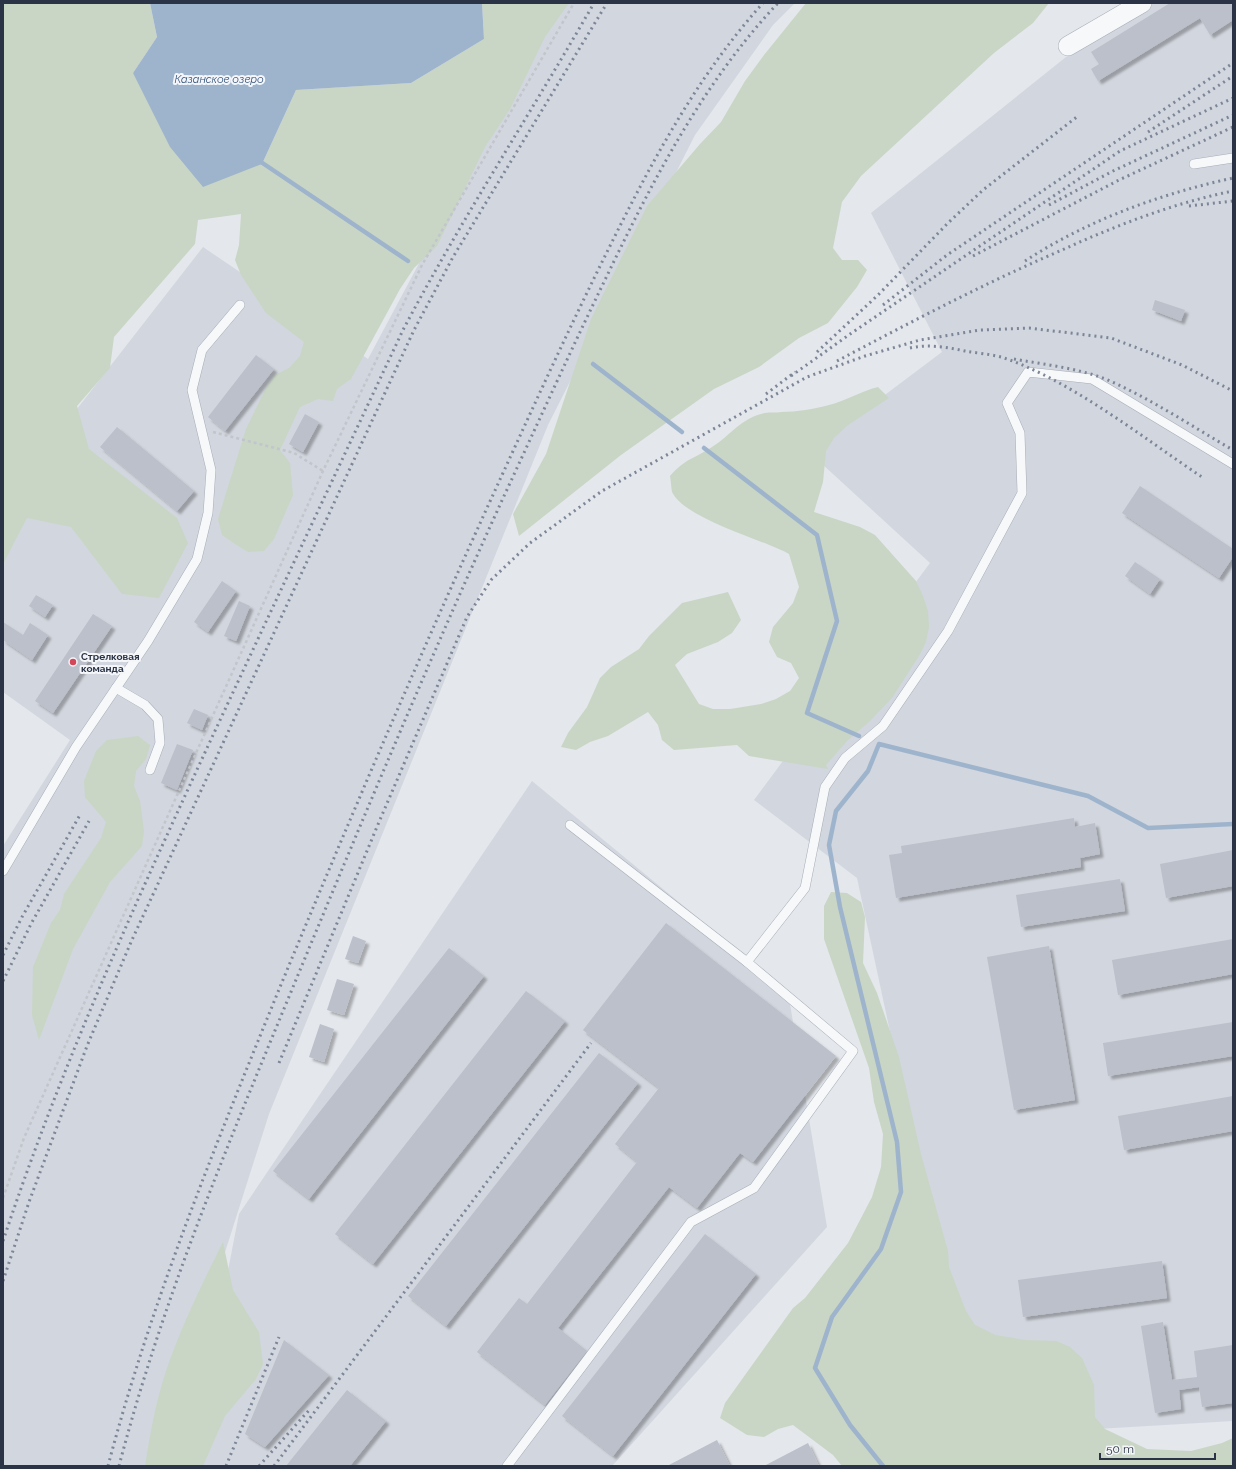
<svg xmlns="http://www.w3.org/2000/svg" width="1236" height="1469" font-family="Raleway,sans-serif">
<style>
.built{fill:#d2d6de}
.green{fill:#c9d6c5}
.water{fill:#9eb4cd}
.lines{fill:none;stroke-linecap:round;stroke-linejoin:round}
.stream{stroke:#9eb4cd;stroke-width:4.5}
.building{fill:#bbc0ca;filter:url(#shadow)}
.service-casing{stroke:#a8aeb7;stroke-width:10}
.minor-casing{stroke:#a8aeb7;stroke-width:20}
.path{stroke:#c2c5cb;stroke-width:2.5;stroke-dasharray:3 3;stroke-linecap:butt}
.service{stroke:#f7f8fa;stroke-width:9}
.minor{stroke:#f7f8fa;stroke-width:19}
.rail{stroke:#7c8697;stroke-width:3;stroke-dasharray:2 4;stroke-linecap:butt}
.poi-dot{fill:#d4465a;stroke:#f4f6f9;stroke-width:1.5}
.labels{text-anchor:middle;stroke-width:4;stroke-linejoin:round;paint-order:stroke}
.poi-label{font-size:10px;font-weight:bold;fill:#2a3446;stroke:#f4f6f9;text-anchor:start}
.water-label{font-size:11px;font-style:italic;fill:#32527c;stroke:#f4f6f9}
</style>
<defs>
<filter id="shadow"><feDropShadow dx="3.5" dy="3.5" stdDeviation="1" flood-color="#0004"/></filter>
</defs>
<rect width="100%" height="100%" fill="#e4e7ec"/>
<!-- built -->
<g class="built">
<polygon points="558,3 795,3 773,25 695,135 548,425 269,1114 157,1466 3,1466 3,846 70,740 3,692 3,504 203,247 368,359"/>
<polygon points="1153,3 1233,3 1233,1421 977,1436 857,878 754,800 930,563 809,452 942,352 871,213 1066,57"/>
<polygon points="532,781 788,992 827,1227 612,1466 190,1466 239,1214"/>
</g>
<!-- green -->
<g class="green">
<polygon points="3,3 150,3 157,37 133,73 262,164 296,90 411,83 484,39 482,3 569,3 545,37 510,109 485,147 437,246 414,268 400,289 351,379 337,389 333,401 318,399 300,407 280,450 290,463 293,495 274,539 264,551 248,552 235,544 222,535 218,519 246,429 266,388 275,375 289,368 300,356 304,342 266,313 241,275 235,260 239,245 241,214 198,220 195,244 114,337 110,368 77,406 89,449 177,518 188,543 159,598 122,594 71,527 27,518 3,564"/>
<polygon points="806,3 1049,3 1033,23 994,53 861,176 842,202 833,248 842,260 858,260 867,270 857,287 828,323 799,338 759,367 714,389 621,455 519,536 513,514 546,454 591,319 647,206 700,144 721,122 745,81 764,55"/>
<path d="M878 387 889 398 848 425 834 438 826 451 823 482 814 512 860 527 875 535 916 581 923 596 928 611 929 627 926 642 919 656 892 698 870 721 847 741 826 765 828 769 749 756 737 745 674 750 662 740 658 725 648 712 608 736 590 742 576 750 561 747 568 733 587 707 600 678 611 667 639 649 649 636 682 603 728 592 741 620 732 633 718 642 687 654 675 665 699 704 713 709H730L761 704 776 699 790 691 799 678 791 663 777 657 769 642 773 627 793 603 799 587 789 554C762 539 685 519 672 492 671 487 671 481 670 476 686 458 694 459 712 447 731 435 742 417 765 413 770 412 776 413 781 412 797 412 814 409 829 405 846 401 861 391 878 387Z"/>
<polygon points="138,736 150,745 146,759 136,771 134,786 140,801 144,831 142,846 110,882 73,949 39,1040 32,1015 33,967 51,923 60,910 64,894 101,838 106,822 85,797 84,781 96,751 107,740"/>
<polygon points="831,892 847,893 861,902 865,917 863,963 877,993 899,1057 921,1154 948,1251 949,1267 966,1311 975,1325 995,1335 1025,1340 1056,1341 1070,1347 1082,1358 1094,1385 1095,1417 1105,1429 1147,1449 1191,1451 1222,1443 1233,1438 1233,1466 842,1466 833,1455 793,1425 778,1429 764,1437 747,1435 720,1418 725,1403 793,1308 805,1298 848,1243 872,1197 881,1167 883,1134 874,1102 869,1068 824,939 824,906"/>
<path d="M223 1242 233 1290 259 1332 263 1364 256 1379 225 1416 203 1466H145C150 1434 156 1401 166 1371 181 1327 202 1284 223 1242Z"/>
</g>
<!-- water -->
<polygon class="water" points="150,3 482,3 484,39 411,83 296,90 262,164 203,187 170,147 133,73 157,37"/>
<g class="lines">
<!-- stream -->
<g class="stream">
<polyline points="258,160 408,261"/>
<polyline points="593,364 682,432"/>
<polyline points="704,448 817,535 837,621 807,713 859,736"/>
<polyline points="883,1466 850,1425 815,1368 832,1317 881,1249 901,1192 897,1142 840,907 829,845 836,811 868,771 879,744 1088,796 1148,828 1233,824"/>
</g>
</g>
<!-- building -->
<g class="building">
<polygon points="1170,3 1231,3 1233,7 1233,20 1210,35 1200,18 1098,81 1091,69 1099,64 1091,52"/>
<polygon points="1155,300 1185,310 1181,321 1152,310"/>
<polygon points="256,355 274,369 225,431 208,417"/>
<polygon points="305,414 319,422 303,452 289,444"/>
<polygon points="117,427 194,491 177,511 100,447"/>
<polygon points="1140,486 1233,549 1233,557 1219,578 1122,513"/>
<polygon points="1135,562 1160,579 1150,594 1125,576"/>
<polygon points="222,581 236,591 208,632 194,622"/>
<polygon points="36,595 53,605 45,617 29,606"/>
<polygon points="239,601 250,606 236,641 224,636"/>
<polygon points="93,614 112,626 53,713 35,701"/>
<polygon points="3,622 23,635 30,623 48,635 32,660 3,640"/>
<polygon points="194,709 208,715 202,730 187,723"/>
<polygon points="177,744 193,750 177,790 161,783"/>
<polygon points="1074,818 1075,827 1095,823 1100,854 1080,858 1081,867 896,898 889,855 902,853 901,846"/>
<polygon points="1233,850 1233,886 1166,898 1160,864"/>
<polygon points="1120,879 1125,911 1021,927 1016,895"/>
<polygon points="666,923 836,1056 753,1162 740,1153 697,1208 669,1187 558,1328 587,1351 545,1405 477,1352 519,1298 527,1304 637,1162 615,1144 659,1088 583,1030"/>
<polygon points="353,936 366,941 358,963 345,959"/>
<polygon points="1233,939 1233,974 1118,995 1112,960"/>
<polygon points="1049,946 1075,1100 1014,1110 987,957"/>
<polygon points="449,948 484,976 309,1199 273,1171"/>
<polygon points="337,979 354,984 344,1015 327,1010"/>
<polygon points="526,991 565,1021 373,1264 335,1234"/>
<polygon points="1233,1022 1233,1056 1108,1076 1103,1043"/>
<polygon points="320,1024 334,1029 324,1062 309,1057"/>
<polygon points="599,1053 638,1083 446,1326 408,1296"/>
<polygon points="1233,1096 1233,1131 1124,1150 1118,1116"/>
<polygon points="705,1234 756,1274 613,1456 562,1416"/>
<polygon points="1162,1261 1167,1298 1023,1317 1018,1280"/>
<polygon points="1163,1322 1172,1380 1197,1377 1194,1351 1233,1345 1233,1403 1202,1407 1199,1387 1179,1390 1181,1409 1155,1413 1141,1326"/>
<polygon points="284,1340 329,1375 265,1447 245,1434"/>
<polygon points="347,1390 386,1421 350,1466 286,1466"/>
<polygon points="717,1440 730,1466 667,1466"/>
<polygon points="808,1443 819,1466 764,1466"/>
</g>
<g class="lines">
<defs>
<g id="service">
<polyline points="1194,164 1233,158"/>
<polyline points="116,688 145,705 158,719 160,743 150,770"/>
<polyline points="570,825 747,962"/>
<polyline points="3,871 76,747 148,641 197,559 208,513 211,470 192,390 202,350 240,305"/>
<polyline points="507,1466 691,1222 754,1188 853,1051 747,962 805,888 825,787 845,758 883,726 948,631 1022,493 1020,433 1007,403 1028,372 1092,379 1233,464"/>
</g>
<polyline id="minor" points="1068,46 1142,3"/>
</defs>
<!-- service casing -->
<use href="#service" class="service-casing"/>
<!-- minor casing -->
<use href="#minor" class="minor-casing"/>
<!-- path -->
<g class="path">
<polyline points="213,432 294,453 323,471"/>
<polyline points="3,1198 24,1138 174,802 323,471 422,265 574,3"/>
</g>
<!-- service -->
<use href="#service" class="service"/>
<!-- minor -->
<use href="#minor" class="minor"/>
<!-- rail -->
<g class="rail">
<polyline points="1148,132 1233,76"/>
<polyline points="1049,205 1113,171 1233,115"/>
<polyline points="1189,206 1233,201"/>
<polyline points="973,256 1119,180 1233,127"/>
<path d="M1025 261C1088 220 1160 194 1233 178"/>
<polyline points="883,305 947,255 1233,63"/>
<path d="M910 348C928 344 947 347 965 351 976 353 989 354 1001 357 1069 379 1142 437 1202 477"/>
<polyline points="817,352 878,295 948,223 983,190 1078,116"/>
<path d="M1014 359C1046 365 1080 368 1110 381 1153 400 1193 427 1233 450"/>
<path d="M837 361C911 322 985 283 1062 250 1117 225 1174 203 1233 191"/>
<polyline points="791,376 853,332 1120,151 1233,98"/>
<polyline points="766,394 795,372"/>
<polyline points="3,955 22,917 80,815"/>
<polyline points="3,981 31,924 89,821"/>
<polyline points="279,1063 379,822 467,617 491,580 530,543 602,491 807,377 865,356 920,340 980,330 1029,328 1111,338 1182,365 1233,391"/>
<path d="M3 1241C61 1066 137 899 214 733 277 598 340 464 403 330 462 218 531 113 594 3"/>
<polyline points="3,1281 29,1202 87,1046 131,942 414,330 453,257 607,3"/>
<path d="M108 1466C151 1302 216 1144 280 987 348 823 418 659 492 497 530 414 568 330 609 248 652 161 698 75 763 3"/>
<path d="M119 1466C162 1301 228 1144 293 987 361 823 430 658 504 496 537 425 569 354 603 284 651 184 701 85 778 3"/>
<polyline points="226,1466 279,1337"/>
<polyline points="259,1466 311,1408"/>
<polyline points="274,1466 591,1043"/>
</g>
</g>
<!-- markers -->
<circle class="poi-dot" cx="73" cy="662" r="4"/>
<g class="labels">
<!-- poi labels -->
<g class="poi-label">
<text x="81" y="660">Стрелковая<tspan x="81" dy="12">команда</tspan></text>
</g>
<!-- water labels -->
<g class="water-label">
<text x="219" y="83">Казанское озеро</text>
</g>
</g>
<!-- border -->
<rect width="1236" height="1469" fill="none" stroke="#2a3446" stroke-width="8"/>
<!-- scale -->
<path d="M1100 1453v6h115v-6" fill="none" stroke="#2a3446" stroke-width="2"/>
<text x="1106" y="1453" font-size="12" fill="#2a3446" stroke="#f4f6f9" stroke-width="3" paint-order="stroke">50 m</text>
</svg>
